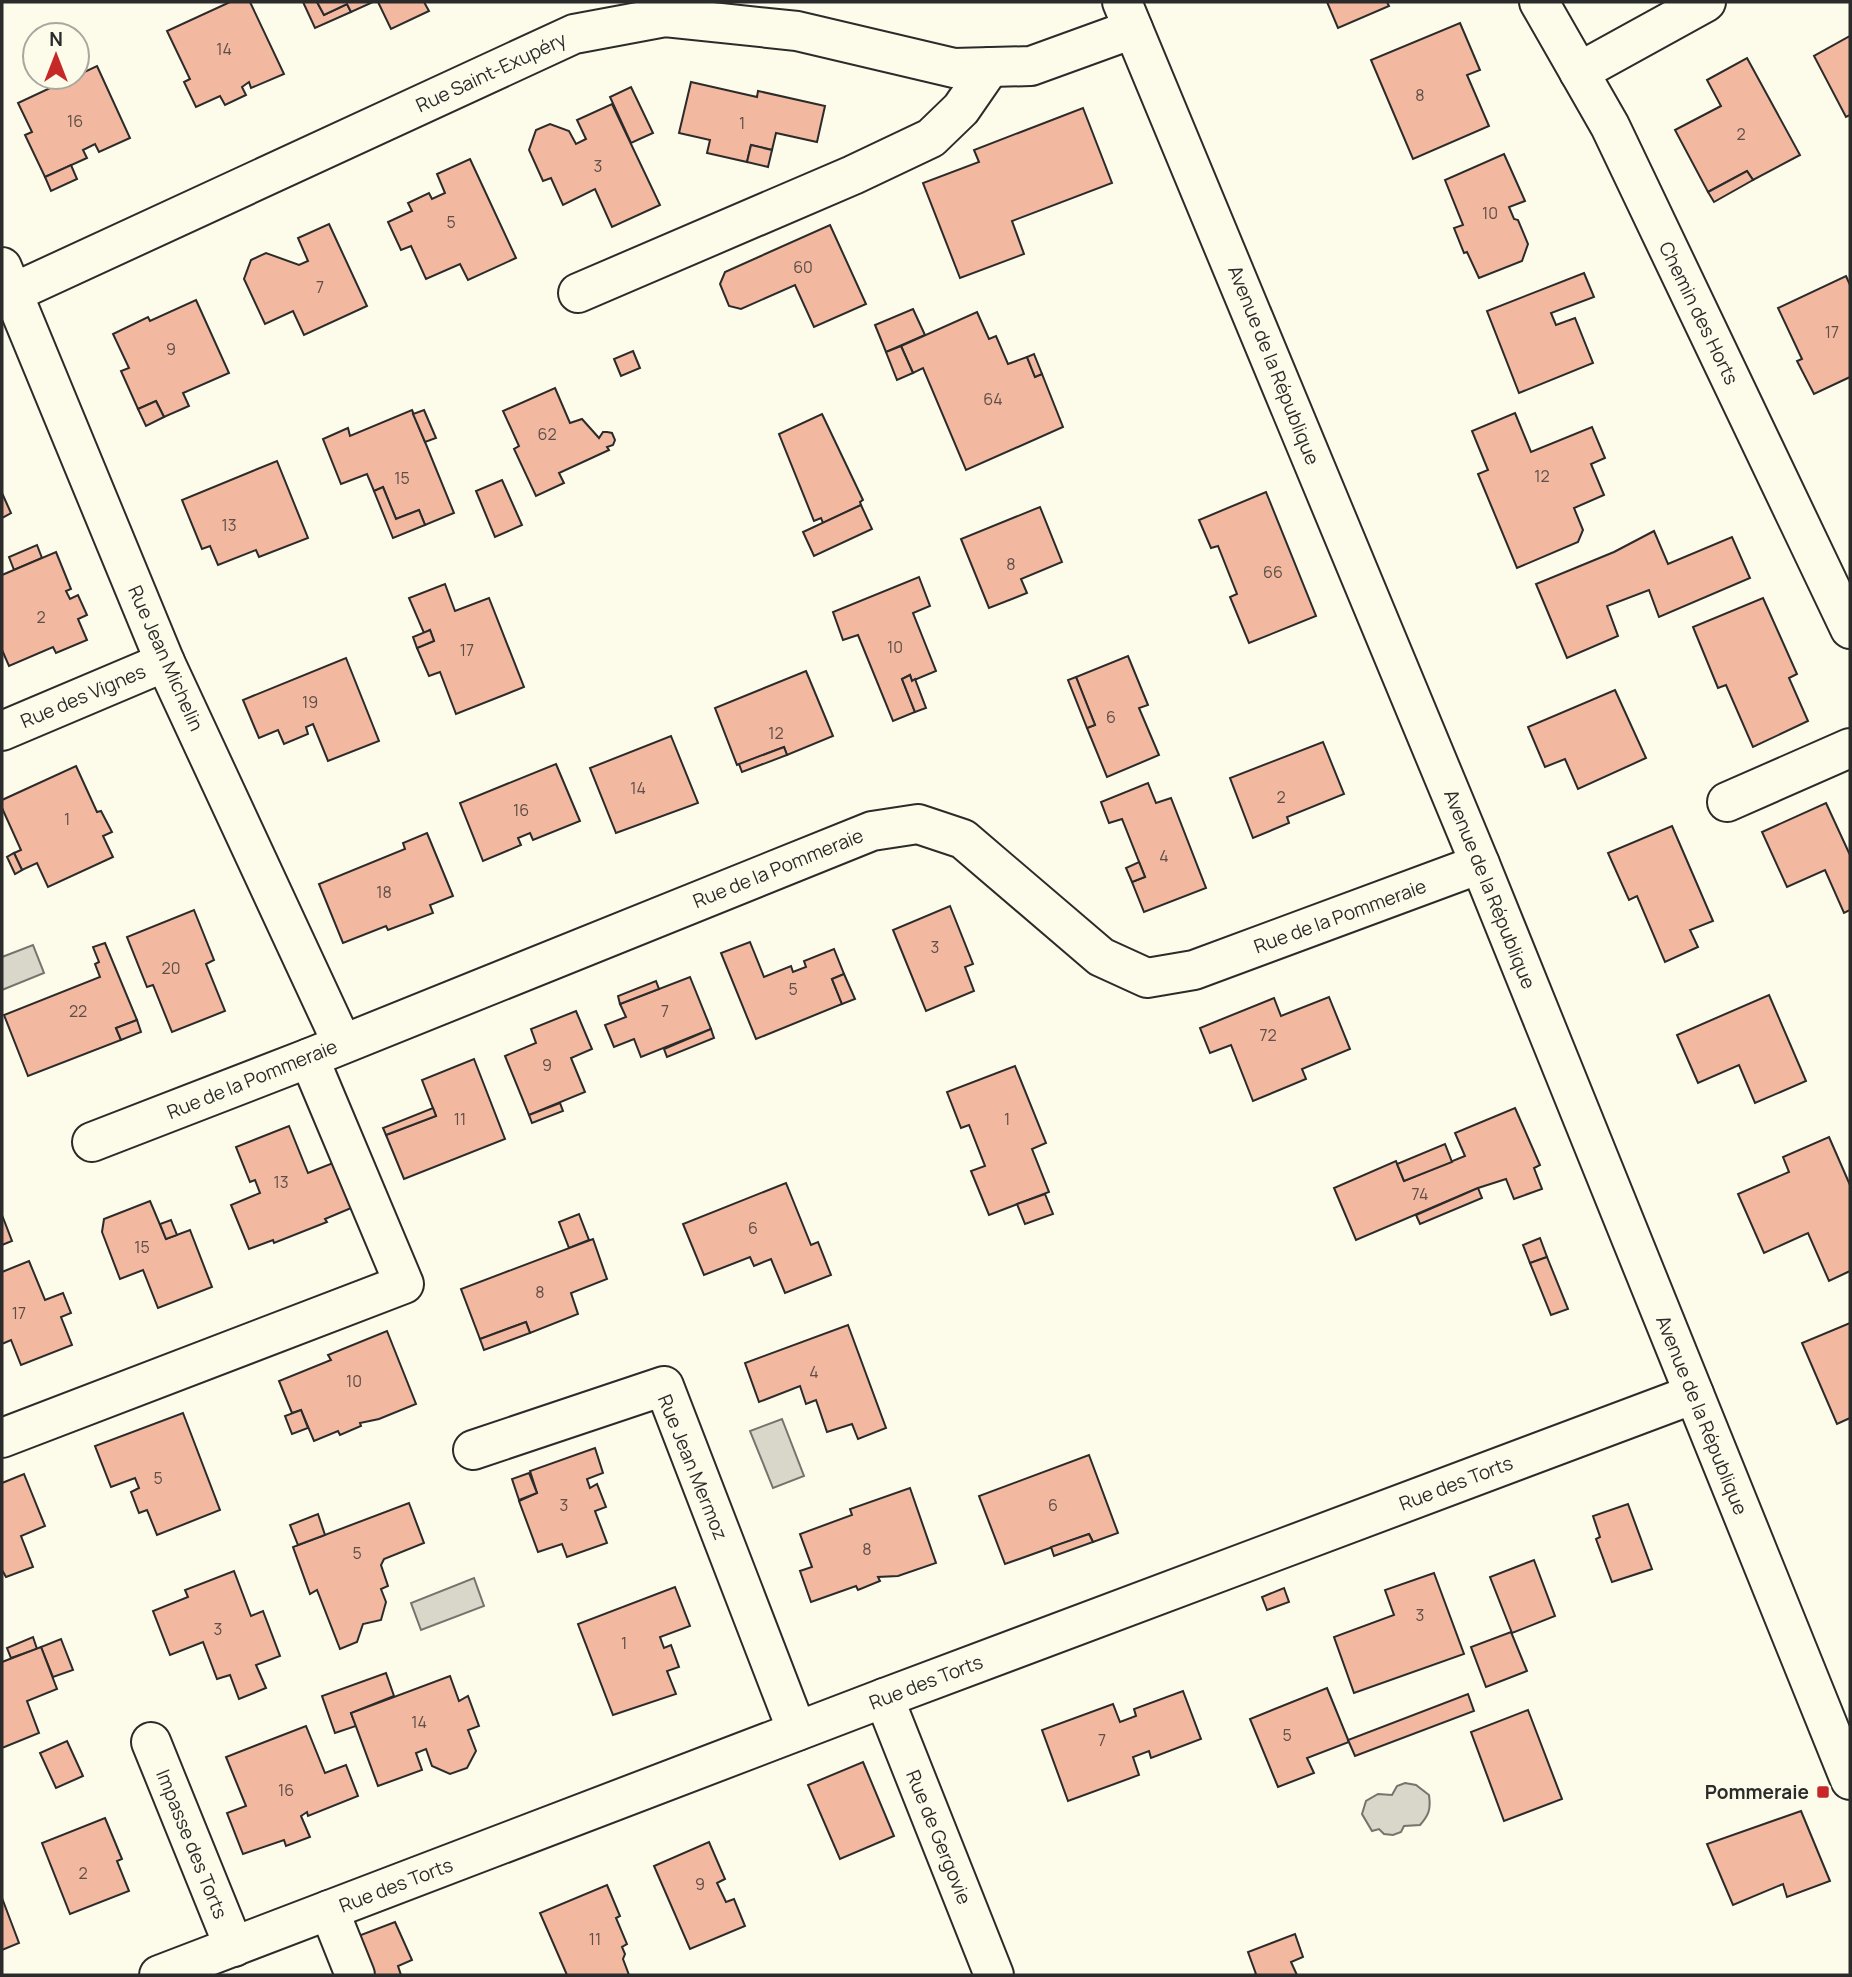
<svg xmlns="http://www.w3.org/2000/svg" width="1852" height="1977" font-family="Manrope,sans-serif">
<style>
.water{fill:#d8d7c9;stroke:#74746e;stroke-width:2}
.building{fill:#f2b8a0;stroke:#2b2b2b;stroke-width:2}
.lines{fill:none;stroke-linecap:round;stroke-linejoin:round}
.minor-casing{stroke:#2b2b2b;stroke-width:42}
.minor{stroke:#fdfbea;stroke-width:38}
.poi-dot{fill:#c62828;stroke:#fdfbea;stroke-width:2.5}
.labels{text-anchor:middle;stroke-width:5;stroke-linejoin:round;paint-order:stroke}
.number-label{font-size:16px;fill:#5d4e48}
.street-label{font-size:19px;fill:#2b2b2b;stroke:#fdfbea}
.poi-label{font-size:19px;font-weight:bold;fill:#2b2b2b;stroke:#fdfbea;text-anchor:end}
</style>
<rect width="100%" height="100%" fill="#fdfbea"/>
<!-- water -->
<g class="water">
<polygon points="33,945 44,973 2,990 2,957"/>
<polygon points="782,1419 804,1476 773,1488 750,1431"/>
<polygon points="474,1578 484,1606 421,1630 411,1603"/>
<path d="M1405 1783 1416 1785 1429 1795C1431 1809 1429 1815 1420 1825L1404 1826 1401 1832 1393 1835 1384 1834 1379 1829 1372 1831 1362 1814 1366 1801 1378 1794 1392 1795 1397 1786Z"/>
</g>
<!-- building -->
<g class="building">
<polygon points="230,2 250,2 284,74 251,88 249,82 242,87 246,95 225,105 220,96 196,107 184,82 190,79 167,31"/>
<polygon points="303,2 317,2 324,15 347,4 351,12 315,28"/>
<polygon points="317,2 370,2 371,3 351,12 347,4 324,15"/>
<polygon points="378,2 424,2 429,11 391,29"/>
<polygon points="1327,2 1387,2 1389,6 1338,28"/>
<polygon points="1460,23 1480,70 1467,75 1489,126 1413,159 1371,60"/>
<polygon points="1850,36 1850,115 1846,117 1814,56"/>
<polygon points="1747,58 1800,155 1753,180 1747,171 1708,192 1675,130 1721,106 1707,80"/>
<polygon points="97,66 130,138 99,152 95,144 83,150 87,158 45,177 25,135 32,132 18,103"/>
<polygon points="691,82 757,97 758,91 825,106 817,142 776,133 772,150 751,145 747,162 707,153 710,140 679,133"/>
<polygon points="631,87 653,133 631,143 610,97"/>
<polygon points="612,104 660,205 612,227 595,189 563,205 551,178 543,181 529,150 536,130 550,124 569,131 576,144 586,139 577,120"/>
<polygon points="1083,108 1112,183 1012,221 1024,254 960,278 923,183 979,162 974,150"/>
<polygon points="751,145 772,150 768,167 747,162"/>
<polygon points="1504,154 1525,201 1509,207 1514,219 1518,220 1528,244 1522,261 1479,278 1467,252 1464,253 1454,228 1463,225 1445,180"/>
<polygon points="470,159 516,258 468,280 460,264 426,279 411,246 401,250 388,222 412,211 408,203 429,193 432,199 445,193 437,174"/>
<polygon points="71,165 77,179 51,191 45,177"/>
<polygon points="1747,171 1753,180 1714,202 1708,192"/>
<polygon points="329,224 367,306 304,335 293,311 265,324 244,279 251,260 266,253 299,265 308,261 298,238"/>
<polygon points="830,225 866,304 814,327 795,285 741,309 729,306 720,284 725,272"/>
<polygon points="1584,273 1594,297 1551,313 1556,325 1575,318 1593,363 1519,393 1487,311"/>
<polygon points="1846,276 1850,285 1850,377 1814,394 1797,361 1802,359 1778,308"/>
<polygon points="196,300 229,373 183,393 189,406 164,417 156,401 138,409 121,371 129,368 113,334 148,317 150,321"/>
<polygon points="913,309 925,335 886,352 875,325"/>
<polygon points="977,312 989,339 996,336 1008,364 1027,357 1035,377 1042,374 1063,427 966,470 923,368 913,373 901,346"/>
<polygon points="901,346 913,373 897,380 886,352"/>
<polygon points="633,351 640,368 621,376 614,359"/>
<polygon points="1034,354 1042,374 1035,377 1027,357"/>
<polygon points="555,388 570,423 582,419 599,438 603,432 607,432 612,433 615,440 613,445 607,447 609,450 559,473 564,483 536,496 514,449 519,446 503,411"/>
<polygon points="156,401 164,417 146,426 138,409"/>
<polygon points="412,410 454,513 425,525 419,510 396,519 383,487 374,491 367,474 341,484 323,439 348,428 350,436"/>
<polygon points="424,410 436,438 425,442 413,414"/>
<polygon points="1515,413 1531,452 1592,427 1605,458 1591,464 1604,495 1574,508 1583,530 1578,542 1517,568 1478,474 1488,470 1472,431"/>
<polygon points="822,414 863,500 860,502 861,505 823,523 821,518 814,521 779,434"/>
<polygon points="277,461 308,538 259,557 256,550 218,565 210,546 202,549 182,500"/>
<polygon points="502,480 522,525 495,537 476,491"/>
<polygon points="383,487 396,519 419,510 425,525 393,538 374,491"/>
<polygon points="1266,492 1316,616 1249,643 1230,597 1237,594 1218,546 1211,548 1199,520"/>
<polygon points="2,493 11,513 2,518"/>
<polygon points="861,505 872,529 814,556 803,532"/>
<polygon points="1040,507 1062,562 1021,579 1027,593 989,608 961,539"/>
<polygon points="1654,531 1668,564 1732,537 1750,578 1659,617 1649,590 1607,606 1618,636 1567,658 1536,584 1614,552"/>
<polygon points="37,545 42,558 14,570 9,557"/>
<polygon points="56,552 71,589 66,591 70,599 78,595 87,615 78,619 87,640 56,653 53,647 9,666 2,650 2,575"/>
<polygon points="919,577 930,606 913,613 936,671 912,681 910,675 902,679 915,712 893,721 858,635 843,640 833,612"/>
<polygon points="445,584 455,611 489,598 524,687 456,714 440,672 429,676 417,648 434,641 430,630 424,633 409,598"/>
<polygon points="1763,598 1797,674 1789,678 1808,721 1753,747 1726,685 1718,688 1693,627"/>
<polygon points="430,630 434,641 417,648 413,637"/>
<polygon points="1128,656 1148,705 1139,708 1159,755 1107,777 1087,728 1095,725 1076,677"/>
<polygon points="346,658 379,741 328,761 313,724 306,727 308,734 284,744 278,730 259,738 243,700"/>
<polygon points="806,671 833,736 787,755 784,747 737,765 715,708"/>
<polygon points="910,675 912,681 915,679 926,708 915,712 902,679"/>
<polygon points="1076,677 1095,725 1087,728 1068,680"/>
<polygon points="1615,690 1646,758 1578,789 1565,759 1545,767 1528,727"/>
<polygon points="671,736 698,803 616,833 590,768"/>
<polygon points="1323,742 1344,794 1287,817 1289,823 1253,838 1230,778"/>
<polygon points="784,747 787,755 742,772 739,764"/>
<polygon points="556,764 580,821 533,840 530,833 518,838 521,845 483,861 460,803"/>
<polygon points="76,766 97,812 101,811 112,832 103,836 113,857 48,887 37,863 22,870 14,853 21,850 2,808 2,800"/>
<polygon points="1148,783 1156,803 1171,798 1206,888 1144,912 1132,882 1145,877 1122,819 1109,823 1101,802"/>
<polygon points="1826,803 1850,855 1850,910 1844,913 1825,870 1787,887 1762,832"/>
<polygon points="1672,826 1713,921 1690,930 1698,947 1665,962 1637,896 1629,900 1608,853"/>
<polygon points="427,833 453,896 430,905 433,913 388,930 386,926 343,943 319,884 405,849 403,843"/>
<polygon points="14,853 22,870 15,874 7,857"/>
<polygon points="1139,862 1145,877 1132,882 1126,868"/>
<polygon points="950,906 973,964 965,967 974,991 926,1011 893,930"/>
<polygon points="194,910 214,960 206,964 225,1011 172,1032 153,985 147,987 127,937"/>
<polygon points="750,942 764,977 791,966 793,972 806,967 804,961 834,949 844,974 832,979 842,1004 756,1039 721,953"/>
<polygon points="105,943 137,1020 116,1028 121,1040 28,1076 4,1015 100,977 95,964 99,962 93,947"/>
<polygon points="844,974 855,999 842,1004 832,979"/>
<polygon points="690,977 711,1029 641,1057 634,1039 614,1047 605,1025 626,1017 620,1004"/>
<polygon points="656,981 659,989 620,1004 618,996"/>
<polygon points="1769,995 1806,1081 1755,1103 1739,1065 1698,1083 1677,1035"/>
<polygon points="1329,997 1350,1049 1302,1069 1306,1079 1253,1101 1231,1045 1210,1053 1200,1028 1274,998 1281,1016"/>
<polygon points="576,1011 592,1049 571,1058 585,1092 529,1115 505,1056 536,1043 531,1029"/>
<polygon points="137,1020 141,1032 121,1040 116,1028"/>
<polygon points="711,1029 714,1038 667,1057 664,1049"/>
<polygon points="474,1059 505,1139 404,1179 386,1135 436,1116 422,1080"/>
<polygon points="1015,1066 1046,1143 1032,1149 1049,1192 989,1215 971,1171 985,1166 969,1125 961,1128 947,1092"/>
<polygon points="560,1103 563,1111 532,1123 529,1115"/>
<polygon points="433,1108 436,1116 386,1135 383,1128"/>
<polygon points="1515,1108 1540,1165 1534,1168 1542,1189 1514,1199 1506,1179 1478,1188 1356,1240 1334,1188 1396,1161 1404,1181 1465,1156 1455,1133"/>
<polygon points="289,1126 308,1173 338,1161 356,1206 325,1219 327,1222 274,1243 273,1240 249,1249 231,1205 260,1193 255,1180 250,1182 236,1147"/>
<polygon points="1829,1137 1850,1185 1850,1271 1829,1281 1808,1233 1764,1253 1738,1194 1789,1172 1783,1157"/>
<polygon points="1445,1144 1452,1162 1404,1181 1397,1164"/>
<polygon points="786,1183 811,1245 818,1242 831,1275 785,1293 771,1259 754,1266 750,1257 704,1275 683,1224"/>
<polygon points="1478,1188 1482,1198 1420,1224 1416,1215"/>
<polygon points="1045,1194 1053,1214 1025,1224 1017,1204"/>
<polygon points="150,1201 166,1239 190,1230 212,1287 158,1308 143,1270 120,1279 102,1232 104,1219"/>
<polygon points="579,1214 589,1240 569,1248 559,1222"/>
<polygon points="2,1215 12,1241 2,1245"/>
<polygon points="171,1220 177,1235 166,1239 160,1224"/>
<polygon points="1540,1238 1547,1257 1530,1263 1523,1245"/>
<polygon points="593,1239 607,1279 571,1293 578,1314 530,1333 526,1322 480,1339 461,1289"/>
<polygon points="1547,1257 1568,1309 1551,1315 1530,1263"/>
<polygon points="29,1261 45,1300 63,1293 71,1313 61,1317 72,1345 21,1365 11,1340 2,1344 2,1272"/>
<polygon points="526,1322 530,1333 484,1350 480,1339"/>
<polygon points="1850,1323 1850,1418 1837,1424 1802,1343"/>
<polygon points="848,1325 886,1428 858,1439 852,1424 827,1432 816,1400 806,1404 800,1386 759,1402 745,1363"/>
<polygon points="387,1331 416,1404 379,1419 360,1423 361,1426 340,1435 338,1431 314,1441 301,1410 292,1413 279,1381 331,1360 328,1355"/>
<polygon points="301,1410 308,1428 292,1434 285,1416"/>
<polygon points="183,1413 220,1510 157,1535 147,1510 139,1513 131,1492 139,1488 135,1478 111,1487 95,1446"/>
<polygon points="595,1448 603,1473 587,1479 590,1488 597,1484 606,1507 595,1511 607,1543 567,1557 562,1544 538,1552 519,1501 537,1493 530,1471"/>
<polygon points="1089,1455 1118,1533 1093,1542 1089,1534 1005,1564 979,1496"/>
<polygon points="529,1473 537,1493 519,1500 512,1479"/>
<polygon points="24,1474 45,1526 21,1536 33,1567 6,1577 2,1570 2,1483"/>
<polygon points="910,1488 936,1563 898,1576 878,1577 880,1581 858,1590 856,1586 811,1602 800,1571 812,1567 800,1534 852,1515 850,1509"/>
<polygon points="409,1503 424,1543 384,1559 381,1565 388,1586 381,1589 386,1602 381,1620 363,1624 357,1642 340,1649 317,1590 310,1594 293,1547"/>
<polygon points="1628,1504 1652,1569 1612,1582 1596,1539 1600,1537 1593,1516"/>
<polygon points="318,1514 325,1535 298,1545 290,1525"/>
<polygon points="1089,1534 1093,1542 1054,1556 1051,1547"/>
<polygon points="1534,1560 1555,1616 1512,1633 1490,1577"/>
<polygon points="234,1571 251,1616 263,1611 280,1656 256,1665 266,1688 239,1699 230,1675 217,1679 203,1642 170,1655 153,1611 188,1597 185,1590"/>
<polygon points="1434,1573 1464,1654 1354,1693 1334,1637 1394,1615 1385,1590"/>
<polygon points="675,1587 690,1626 660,1637 664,1648 671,1645 679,1667 667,1671 676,1694 613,1715 578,1624"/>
<polygon points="1284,1588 1289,1602 1267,1610 1262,1597"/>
<polygon points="1511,1632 1527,1671 1486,1687 1471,1647"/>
<polygon points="33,1637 37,1649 11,1658 7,1648"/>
<polygon points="61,1639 73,1670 53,1677 41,1647"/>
<polygon points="41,1647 57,1689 27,1701 39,1733 2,1748 2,1662"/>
<polygon points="386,1673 394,1696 351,1713 356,1726 335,1733 322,1696"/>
<polygon points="450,1676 459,1701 468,1696 479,1726 468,1730 476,1751 467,1768 450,1774 432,1766 426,1749 416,1753 422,1770 378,1786 351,1713"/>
<polygon points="1327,1688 1349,1742 1307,1758 1314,1773 1278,1787 1250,1719"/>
<polygon points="1183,1691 1201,1739 1151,1758 1149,1751 1133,1757 1139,1775 1068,1801 1042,1730 1113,1704 1120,1722 1136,1716 1134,1709"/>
<polygon points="1468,1694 1474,1711 1355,1756 1348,1740"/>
<polygon points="1528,1710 1562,1799 1504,1821 1471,1732"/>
<polygon points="306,1726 325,1773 346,1765 358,1796 308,1816 307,1812 301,1816 310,1837 286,1846 284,1840 243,1854 227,1813 246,1806 226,1757"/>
<polygon points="67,1741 83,1776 56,1788 40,1753"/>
<polygon points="863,1762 894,1836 840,1859 808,1785"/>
<polygon points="1801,1811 1830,1881 1787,1897 1783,1884 1733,1905 1707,1844"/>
<polygon points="105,1818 122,1859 117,1861 129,1891 70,1914 42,1843"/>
<polygon points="709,1842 725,1879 717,1883 726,1902 734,1899 745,1926 690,1949 654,1866"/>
<polygon points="607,1885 620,1916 616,1918 627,1944 622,1947 625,1954 623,1959 629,1975 567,1975 540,1913"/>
<polygon points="2,1898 19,1943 2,1950"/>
<polygon points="395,1922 412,1960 398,1966 401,1975 369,1975 353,1938"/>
<polygon points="1295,1934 1303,1957 1291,1962 1297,1975 1254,1975 1256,1974 1248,1952"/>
</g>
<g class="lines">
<defs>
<g id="minor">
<polyline points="1122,2 1480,864 1850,1780"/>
<polyline points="1539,2 1610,126 1850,629"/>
<polyline points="1579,72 1706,2"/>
<polyline points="2,267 165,662 342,1043"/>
<polyline points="578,293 853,175 931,138 961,109 990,67"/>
<polyline points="2,298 574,34 665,17 797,31 954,68 1031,66 1133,29"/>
<polyline points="2,731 165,662"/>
<polyline points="1727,802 1850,748"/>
<polyline points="92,1142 309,1058 872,831 918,824 963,839 1101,957 1147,978 1194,970 1480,864"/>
<polyline points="2,1438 404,1284 309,1058"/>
<polyline points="473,1450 664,1386 797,1731"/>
<polyline points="884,1698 994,1975"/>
<polyline points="151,1742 234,1947"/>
<polyline points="329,1910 355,1975"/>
<polyline points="159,1975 884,1698 1694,1394"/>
</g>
</defs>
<!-- minor casing -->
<use href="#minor" class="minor-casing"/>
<!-- minor -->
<use href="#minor" class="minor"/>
</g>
<!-- markers -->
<rect class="poi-dot" x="1816" y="1785" width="14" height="14" rx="3.5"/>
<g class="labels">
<!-- number labels -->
<g class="number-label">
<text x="224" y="55">14</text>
<text x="1420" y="101">8</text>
<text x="75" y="127">16</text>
<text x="742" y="129">1</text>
<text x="1741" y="140">2</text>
<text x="598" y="172">3</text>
<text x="1490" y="219">10</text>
<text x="451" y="228">5</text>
<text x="803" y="273">60</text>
<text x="320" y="293">7</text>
<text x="1832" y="338">17</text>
<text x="171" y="355">9</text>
<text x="993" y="405">64</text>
<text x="547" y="440">62</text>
<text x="1542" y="482">12</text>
<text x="402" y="484">15</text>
<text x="229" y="531">13</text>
<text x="1011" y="570">8</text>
<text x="1273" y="578">66</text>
<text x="41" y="623">2</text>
<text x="895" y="653">10</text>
<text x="467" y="656">17</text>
<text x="310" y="708">19</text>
<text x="1111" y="723">6</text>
<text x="776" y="739">12</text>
<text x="638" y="794">14</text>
<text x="1281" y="803">2</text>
<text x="521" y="816">16</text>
<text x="67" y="825">1</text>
<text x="1164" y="862">4</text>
<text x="384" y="898">18</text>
<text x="935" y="953">3</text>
<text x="171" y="974">20</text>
<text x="793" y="995">5</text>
<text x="78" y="1017">22</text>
<text x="665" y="1017">7</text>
<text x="1268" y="1041">72</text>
<text x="547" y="1071">9</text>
<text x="460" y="1125">11</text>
<text x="1007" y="1125">1</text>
<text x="281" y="1188">13</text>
<text x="1420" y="1200">74</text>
<text x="753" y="1234">6</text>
<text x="142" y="1253">15</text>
<text x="540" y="1298">8</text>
<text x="19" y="1319">17</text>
<text x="814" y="1378">4</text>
<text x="354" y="1387">10</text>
<text x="158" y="1484">5</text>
<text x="564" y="1511">3</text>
<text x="1053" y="1511">6</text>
<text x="867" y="1555">8</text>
<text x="357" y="1559">5</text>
<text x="1420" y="1621">3</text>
<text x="218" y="1635">3</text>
<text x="624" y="1649">1</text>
<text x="419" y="1728">14</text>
<text x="1287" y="1741">5</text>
<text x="1102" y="1746">7</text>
<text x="286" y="1796">16</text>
<text x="83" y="1879">2</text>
<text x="700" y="1890">9</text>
<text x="595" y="1945">11</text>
</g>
<!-- street labels -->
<g class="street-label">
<text transform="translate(491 72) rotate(-25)" y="7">Rue Saint-Exupéry</text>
<text transform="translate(1699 313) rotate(64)" y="7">Chemin des Horts</text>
<text transform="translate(1274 365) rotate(68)" y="7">Avenue de la République</text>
<text transform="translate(166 658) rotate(66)" y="7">Rue Jean Michelin</text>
<text transform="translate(83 696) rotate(-23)" y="7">Rue des Vignes</text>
<text transform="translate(778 868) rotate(-22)" y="7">Rue de la Pommeraie</text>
<text transform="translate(1490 889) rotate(68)" y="7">Avenue de la République</text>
<text transform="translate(1340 916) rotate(-20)" y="7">Rue de la Pommeraie</text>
<text transform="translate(252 1079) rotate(-22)" y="7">Rue de la Pommeraie</text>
<text transform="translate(1702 1415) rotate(68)" y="7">Avenue de la République</text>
<text transform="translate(693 1467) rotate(68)" y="7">Rue Jean Mermoz</text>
<text transform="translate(1456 1483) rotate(-21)" y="7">Rue des Torts</text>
<text transform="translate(926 1682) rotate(-21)" y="7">Rue des Torts</text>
<text transform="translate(939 1837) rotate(68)" y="7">Rue de Gergovie</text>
<text transform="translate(192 1844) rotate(68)" y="7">Impasse des Torts</text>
<text transform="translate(396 1885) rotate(-21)" y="7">Rue des Torts</text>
</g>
<!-- poi labels -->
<g class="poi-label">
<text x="1809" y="1799">Pommeraie</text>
</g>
</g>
<!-- border -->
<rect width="1852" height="1977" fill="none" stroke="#2b2b2b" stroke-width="7"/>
<!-- north arrow -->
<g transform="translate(56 56)"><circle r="33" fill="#fdfbea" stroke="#a9a89e" stroke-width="2"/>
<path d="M0-5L12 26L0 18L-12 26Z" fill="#c62828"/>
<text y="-10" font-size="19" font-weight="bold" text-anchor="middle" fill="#2b2b2b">N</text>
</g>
</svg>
